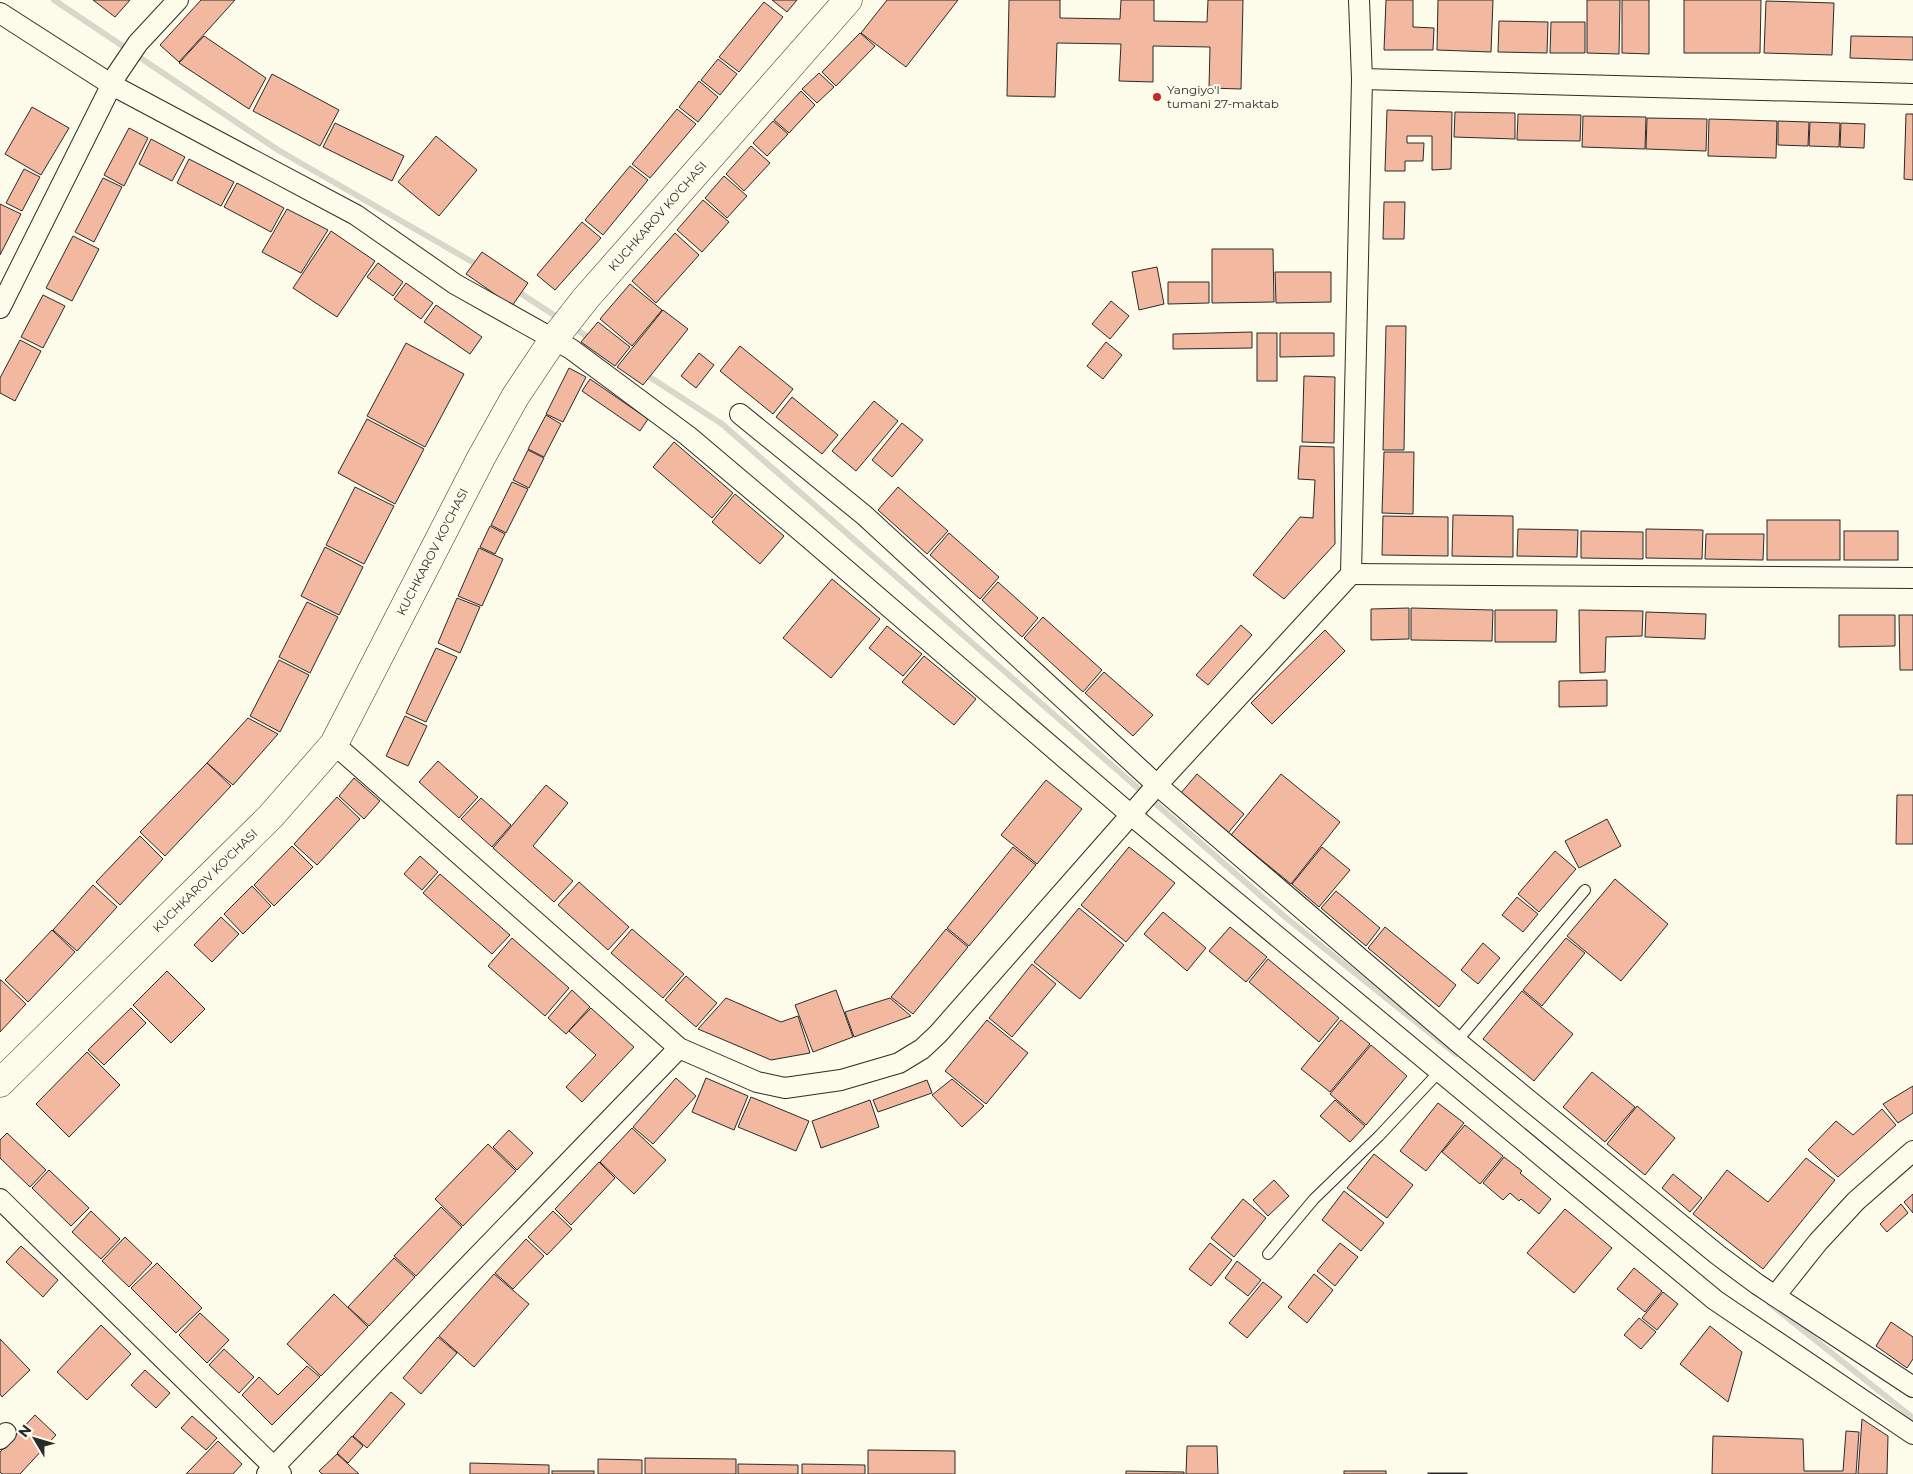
<svg xmlns="http://www.w3.org/2000/svg" width="1913" height="1474" font-family="Montserrat,sans-serif">
<style>
.lines{fill:none;stroke-linecap:round;stroke-linejoin:round}
.stream{stroke:#d8d7c9;stroke-width:6}
.building{fill:#f2b8a0;stroke:#2b2b2b}
.service-casing{stroke:#2b2b2b;stroke-width:12}
.minor-casing{stroke:#2b2b2b;stroke-width:22}
.secondary-casing{stroke:#2b2b2b;stroke-width:29}
.service{stroke:#fdfbea;stroke-width:10}
.minor{stroke:#fdfbea;stroke-width:20}
.secondary{stroke:#fdfbea;stroke-width:28}
.poi-dot{fill:#c62828;stroke:#fdfbea;stroke-width:2}
.labels{text-anchor:middle;stroke-width:4;stroke-linejoin:round;paint-order:stroke}
.poi-label{font-size:12px;fill:#2b2b2b;stroke:#fdfbea;text-anchor:start}
.street-label{font-size:12px;fill:#2b2b2b;stroke:#fdfbea}
</style>
<rect width="100%" height="100%" fill="#fdfbea"/>
<g class="lines">
<!-- stream -->
<g class="stream">
<polyline points="54,0 278,150 481,267"/>
<polyline points="514,289 560,319"/>
<polyline points="571,326 592,340"/>
<polyline points="642,372 722,424 1284,916 1456,1054"/>
<polyline points="1769,1303 1913,1418"/>
</g>
</g>
<!-- building -->
<g class="building">
<polygon points="93,0 130,0 115,17"/>
<polygon points="201,0 235,0 179,62 160,45"/>
<polygon points="772,0 797,0 787,12"/>
<polygon points="887,0 958,0 906,67 861,33"/>
<polygon points="1009,0 1060,0 1060,18 1120,19 1121,0 1154,0 1154,21 1207,22 1208,0 1243,0 1241,89 1209,88 1210,47 1153,46 1153,82 1119,81 1121,44 1057,43 1055,97 1007,96"/>
<polygon points="1386,0 1413,0 1413,27 1434,28 1433,50 1384,50"/>
<polygon points="1438,0 1493,0 1491,52 1437,50"/>
<polygon points="1587,0 1620,0 1619,54 1587,53"/>
<polygon points="1622,0 1649,0 1649,54 1622,53"/>
<polygon points="1684,0 1761,0 1760,53 1684,53"/>
<polygon points="1766,1 1834,3 1832,55 1764,53"/>
<polygon points="764,2 783,17 739,72 719,57"/>
<polygon points="1499,21 1548,22 1547,53 1498,52"/>
<polygon points="1551,22 1585,22 1585,53 1550,53"/>
<polygon points="860,33 875,46 836,86 822,72"/>
<polygon points="204,36 266,78 249,109 179,63"/>
<polygon points="1851,36 1913,37 1913,60 1850,58"/>
<polygon points="718,59 737,74 720,95 701,80"/>
<polygon points="819,73 834,87 817,103 802,89"/>
<polygon points="272,74 339,110 320,146 253,111"/>
<polygon points="699,81 718,97 698,122 679,107"/>
<polygon points="801,91 815,105 789,133 774,120"/>
<polygon points="32,107 69,128 41,175 5,154"/>
<polygon points="677,109 696,124 650,178 632,164"/>
<polygon points="1387,110 1452,112 1451,169 1432,170 1432,136 1407,136 1407,143 1424,143 1423,161 1405,161 1405,171 1385,171"/>
<polygon points="1455,112 1515,113 1515,139 1454,137"/>
<polygon points="1518,114 1581,115 1580,141 1517,140"/>
<polygon points="1906,114 1913,114 1913,180 1904,179"/>
<polygon points="1583,116 1646,117 1645,149 1582,147"/>
<polygon points="1647,118 1707,119 1706,151 1646,149"/>
<polygon points="1709,119 1777,121 1776,158 1708,156"/>
<polygon points="773,121 788,134 767,156 753,143"/>
<polygon points="1778,121 1809,122 1808,146 1778,145"/>
<polygon points="1810,122 1840,123 1839,147 1809,146"/>
<polygon points="335,123 404,156 392,181 323,147"/>
<polygon points="1841,123 1865,124 1864,148 1840,147"/>
<polygon points="129,128 148,138 124,186 104,175"/>
<polygon points="436,136 477,170 439,216 398,182"/>
<polygon points="151,139 185,157 172,181 139,164"/>
<polygon points="751,146 770,163 744,191 726,174"/>
<polygon points="189,159 234,182 221,206 177,183"/>
<polygon points="630,166 648,180 603,235 585,220"/>
<polygon points="24,169 40,177 22,211 6,203"/>
<polygon points="724,176 747,196 727,218 705,198"/>
<polygon points="103,178 122,187 94,242 75,232"/>
<polygon points="237,183 284,208 271,232 224,207"/>
<polygon points="703,200 729,222 702,252 677,230"/>
<polygon points="1384,202 1405,202 1404,239 1383,239"/>
<polygon points="0,204 21,214 0,255"/>
<polygon points="287,209 328,230 301,273 262,252"/>
<polygon points="582,222 601,238 555,290 537,275"/>
<polygon points="331,231 375,261 337,317 293,288"/>
<polygon points="675,233 699,255 656,303 632,281"/>
<polygon points="73,236 99,249 72,301 46,288"/>
<polygon points="1212,249 1273,249 1274,302 1212,303"/>
<polygon points="482,252 528,283 512,306 466,274"/>
<polygon points="378,263 403,282 393,296 367,277"/>
<polygon points="1157,267 1164,304 1139,310 1132,272"/>
<polygon points="1275,272 1331,272 1331,302 1276,303"/>
<polygon points="1168,282 1209,282 1209,303 1168,304"/>
<polygon points="406,283 433,303 421,319 394,299"/>
<polygon points="630,284 662,310 632,346 600,319"/>
<polygon points="43,295 65,306 43,348 21,337"/>
<polygon points="1111,301 1129,316 1110,339 1092,324"/>
<polygon points="436,305 482,337 470,354 424,322"/>
<polygon points="663,310 688,329 643,385 617,367"/>
<polygon points="598,322 630,347 615,366 581,342"/>
<polygon points="1386,326 1406,326 1404,450 1383,450"/>
<polygon points="1252,332 1252,348 1173,349 1173,334"/>
<rect x="1257" y="333" width="20" height="48"/>
<polygon points="1280,333 1334,333 1334,356 1280,357"/>
<polygon points="20,340 41,351 15,401 0,393 0,378"/>
<polygon points="1106,342 1122,355 1103,379 1087,366"/>
<polygon points="406,343 464,374 425,447 367,416"/>
<polygon points="740,346 793,389 773,414 720,371"/>
<polygon points="699,353 714,365 696,388 681,376"/>
<polygon points="569,368 586,377 563,422 546,414"/>
<polygon points="1304,376 1335,377 1334,443 1302,442"/>
<polygon points="590,379 648,419 640,431 582,391"/>
<polygon points="792,397 838,435 822,454 776,417"/>
<polygon points="874,401 898,421 856,471 832,451"/>
<polygon points="546,415 561,424 544,457 528,449"/>
<polygon points="367,419 424,449 395,504 338,473"/>
<polygon points="902,423 923,440 892,477 872,460"/>
<polygon points="674,442 733,493 712,518 653,467"/>
<polygon points="1300,446 1334,447 1335,544 1284,599 1253,575 1300,517 1313,518 1315,480 1298,479"/>
<polygon points="528,450 544,458 529,488 513,480"/>
<polygon points="1384,452 1414,452 1413,514 1382,513"/>
<polygon points="512,482 528,489 506,533 491,525"/>
<polygon points="355,487 394,506 364,564 326,545"/>
<polygon points="898,487 948,531 927,554 878,510"/>
<polygon points="735,494 784,536 760,564 712,522"/>
<polygon points="1453,515 1513,516 1513,557 1452,556"/>
<polygon points="1383,516 1448,517 1448,556 1382,555"/>
<rect x="1767" y="520" width="73" height="40"/>
<polygon points="490,526 505,534 495,554 480,547"/>
<polygon points="1518,529 1578,530 1577,557 1517,556"/>
<polygon points="1646,529 1703,530 1702,559 1646,558"/>
<polygon points="1581,531 1643,532 1643,559 1581,558"/>
<rect x="1844" y="531" width="54" height="29"/>
<polygon points="949,533 999,577 980,599 930,555"/>
<polygon points="1706,534 1764,534 1763,560 1705,559"/>
<polygon points="325,547 363,567 339,615 301,596"/>
<polygon points="479,548 503,559 482,606 458,596"/>
<polygon points="832,579 880,619 831,678 783,638"/>
<polygon points="998,582 1038,618 1022,637 982,600"/>
<polygon points="457,598 480,607 460,653 438,643"/>
<polygon points="307,602 338,617 310,673 279,657"/>
<polygon points="1409,608 1409,639 1371,640 1371,609"/>
<polygon points="1411,608 1493,610 1492,641 1411,640"/>
<polygon points="1495,610 1557,610 1556,642 1495,642"/>
<polygon points="1579,610 1643,611 1642,636 1606,637 1605,672 1580,673"/>
<polygon points="1646,612 1706,614 1705,639 1645,637"/>
<polygon points="1839,615 1895,615 1895,646 1839,647"/>
<polygon points="1899,615 1913,615 1913,670 1900,670"/>
<polygon points="1043,617 1102,670 1083,692 1024,638"/>
<polygon points="1241,625 1252,635 1208,685 1196,675"/>
<polygon points="887,626 922,654 903,676 869,648"/>
<polygon points="1325,630 1345,651 1272,724 1251,703"/>
<polygon points="436,648 457,657 426,722 406,713"/>
<polygon points="924,656 976,699 954,725 902,682"/>
<polygon points="279,660 309,675 280,732 250,716"/>
<polygon points="1104,672 1153,715 1133,736 1085,693"/>
<polygon points="1607,680 1607,706 1559,707 1559,681"/>
<polygon points="405,716 427,726 408,766 386,756"/>
<polygon points="248,718 278,734 233,785 207,763"/>
<polygon points="438,761 478,797 459,818 419,782"/>
<polygon points="207,763 231,786 165,856 140,832"/>
<polygon points="1197,774 1244,814 1228,833 1181,793"/>
<polygon points="1281,774 1340,822 1291,884 1231,835"/>
<polygon points="354,778 380,801 364,819 339,796"/>
<polygon points="1046,780 1082,809 1037,864 1001,835"/>
<polygon points="546,785 568,803 533,846 573,881 554,902 493,848"/>
<polygon points="1897,795 1913,795 1913,844 1896,844"/>
<polygon points="337,797 360,819 317,865 294,844"/>
<polygon points="481,798 511,825 492,847 461,819"/>
<polygon points="1607,819 1621,846 1579,868 1565,841"/>
<polygon points="140,836 163,859 120,905 96,882"/>
<polygon points="292,846 313,867 274,906 254,885"/>
<polygon points="1013,847 1036,865 969,946 947,928"/>
<polygon points="1129,847 1175,883 1126,942 1081,905"/>
<polygon points="1322,847 1350,870 1319,907 1292,884"/>
<polygon points="1555,851 1576,869 1539,912 1518,894"/>
<polygon points="420,856 438,872 422,890 404,874"/>
<polygon points="440,874 510,935 492,954 423,893"/>
<polygon points="1615,879 1668,924 1621,981 1567,936"/>
<polygon points="579,882 629,927 608,950 558,905"/>
<polygon points="93,885 117,907 77,951 53,930"/>
<polygon points="252,886 271,906 243,934 224,914"/>
<polygon points="1336,891 1380,928 1366,946 1321,908"/>
<polygon points="1517,897 1538,914 1523,932 1502,915"/>
<polygon points="1079,908 1124,945 1080,999 1034,962"/>
<polygon points="1163,912 1206,948 1187,971 1144,934"/>
<polygon points="221,917 239,934 212,962 194,945"/>
<polygon points="1230,927 1267,957 1246,982 1209,951"/>
<polygon points="1385,927 1456,985 1439,1007 1368,948"/>
<polygon points="632,929 684,974 663,998 611,953"/>
<polygon points="946,929 968,947 913,1014 891,997"/>
<polygon points="52,930 75,952 28,1002 5,980"/>
<polygon points="512,938 569,988 545,1016 488,966"/>
<polygon points="1566,938 1585,953 1542,1006 1523,990"/>
<polygon points="1483,943 1500,958 1478,984 1461,970"/>
<polygon points="1268,959 1339,1018 1319,1042 1249,982"/>
<polygon points="1032,964 1056,984 1012,1037 989,1018"/>
<polygon points="167,971 205,1009 171,1043 133,1005"/>
<polygon points="686,976 717,1003 696,1027 665,1000"/>
<polygon points="1,980 26,1004 0,1032 0,980"/>
<polygon points="572,990 590,1007 566,1034 548,1018"/>
<polygon points="836,990 853,1037 813,1052 795,1005"/>
<polygon points="1522,991 1573,1034 1534,1081 1483,1039"/>
<polygon points="726,998 781,1022 798,1016 810,1053 771,1060 698,1029"/>
<polygon points="890,998 911,1016 854,1037 845,1012"/>
<polygon points="131,1008 146,1023 104,1065 88,1050"/>
<polygon points="591,1008 634,1047 582,1102 566,1087 596,1055 569,1031"/>
<polygon points="987,1020 1028,1053 986,1104 945,1071"/>
<polygon points="1341,1020 1370,1044 1330,1092 1301,1069"/>
<polygon points="1371,1045 1407,1076 1366,1125 1330,1094"/>
<polygon points="87,1052 120,1085 69,1137 36,1104"/>
<polygon points="1592,1072 1635,1107 1605,1142 1563,1107"/>
<polygon points="676,1078 696,1096 653,1144 633,1127"/>
<polygon points="706,1078 748,1096 734,1130 692,1112"/>
<polygon points="952,1079 984,1106 962,1127 932,1095"/>
<polygon points="927,1080 932,1093 878,1112 873,1100"/>
<polygon points="1913,1086 1913,1113 1898,1123 1883,1104"/>
<polygon points="751,1097 809,1121 796,1151 738,1127"/>
<polygon points="870,1100 879,1127 821,1148 812,1121"/>
<polygon points="1335,1100 1365,1126 1350,1142 1320,1116"/>
<polygon points="1438,1103 1464,1123 1426,1171 1400,1151"/>
<polygon points="1637,1106 1675,1138 1645,1175 1607,1144"/>
<polygon points="1882,1109 1896,1125 1838,1177 1808,1150 1836,1121 1853,1135"/>
<polygon points="1465,1125 1503,1156 1480,1184 1442,1152"/>
<polygon points="632,1128 666,1160 634,1194 600,1162"/>
<polygon points="509,1130 533,1153 517,1170 493,1147"/>
<polygon points="7,1133 46,1170 30,1187 0,1158 0,1140"/>
<polygon points="488,1144 516,1171 463,1226 435,1199"/>
<polygon points="1374,1154 1413,1185 1387,1218 1347,1188"/>
<polygon points="1504,1157 1522,1171 1520,1173 1551,1199 1539,1214 1521,1199 1519,1201 1510,1193 1503,1200 1483,1183"/>
<polygon points="1806,1158 1835,1180 1763,1269 1693,1214 1727,1170 1768,1202"/>
<polygon points="599,1162 615,1178 571,1225 555,1209"/>
<polygon points="49,1170 89,1208 71,1226 32,1188"/>
<polygon points="1673,1174 1702,1198 1690,1212 1662,1188"/>
<polygon points="1274,1180 1289,1196 1268,1216 1253,1200"/>
<polygon points="1344,1191 1384,1223 1361,1251 1322,1220"/>
<polygon points="1913,1194 1913,1213 1904,1202"/>
<polygon points="1243,1199 1266,1218 1234,1257 1211,1238"/>
<polygon points="1901,1204 1908,1213 1887,1232 1880,1224"/>
<polygon points="441,1207 462,1227 416,1276 394,1256"/>
<polygon points="1565,1209 1612,1248 1574,1293 1527,1253"/>
<polygon points="91,1211 120,1239 101,1259 72,1232"/>
<polygon points="553,1211 572,1229 547,1255 528,1237"/>
<polygon points="125,1237 152,1263 129,1287 102,1261"/>
<polygon points="526,1239 544,1256 513,1289 495,1273"/>
<polygon points="1210,1243 1232,1260 1211,1286 1189,1269"/>
<polygon points="1340,1243 1358,1257 1335,1286 1317,1271"/>
<polygon points="21,1246 58,1280 43,1297 6,1262"/>
<polygon points="394,1258 415,1277 369,1326 348,1307"/>
<polygon points="1237,1261 1261,1280 1248,1296 1225,1278"/>
<polygon points="157,1263 202,1308 176,1333 131,1288"/>
<polygon points="1634,1268 1662,1291 1645,1312 1617,1289"/>
<polygon points="494,1274 529,1304 474,1367 439,1336"/>
<polygon points="1314,1274 1333,1290 1307,1323 1288,1307"/>
<polygon points="1263,1282 1282,1297 1247,1338 1229,1323"/>
<polygon points="1663,1292 1678,1304 1657,1330 1642,1318"/>
<polygon points="334,1294 368,1327 321,1376 287,1344"/>
<polygon points="200,1313 229,1340 207,1363 179,1335"/>
<polygon points="1639,1318 1656,1332 1641,1349 1624,1335"/>
<polygon points="1891,1322 1913,1337 1913,1359 1907,1368 1876,1346"/>
<polygon points="101,1325 131,1354 87,1400 57,1372"/>
<polygon points="1710,1326 1742,1352 1728,1402 1680,1364"/>
<polygon points="438,1337 457,1353 421,1394 403,1378"/>
<polygon points="0,1339 30,1370 2,1397 0,1394"/>
<polygon points="224,1349 254,1377 239,1393 209,1365"/>
<polygon points="307,1366 320,1377 272,1425 242,1395 259,1377 278,1395"/>
<polygon points="145,1370 170,1393 156,1408 131,1385"/>
<polygon points="391,1392 405,1404 367,1448 353,1436"/>
<polygon points="35,1415 56,1435 20,1474 2,1474 0,1472 0,1452"/>
<polygon points="192,1416 217,1438 206,1450 181,1428"/>
<polygon points="1862,1419 1888,1436 1887,1474 1858,1474"/>
<polygon points="1846,1431 1859,1432 1856,1474 1712,1474 1713,1436 1803,1439 1804,1471 1843,1471"/>
<polygon points="352,1436 363,1446 348,1463 337,1453"/>
<polygon points="218,1441 242,1464 233,1474 186,1474"/>
<polygon points="1187,1446 1217,1446 1218,1474 1186,1474"/>
<polygon points="868,1450 955,1451 955,1474 868,1474"/>
<polygon points="337,1454 359,1474 322,1474 319,1471"/>
<polygon points="645,1458 736,1459 736,1474 645,1474"/>
<polygon points="598,1459 642,1460 642,1474 598,1474"/>
<polygon points="470,1463 549,1465 549,1474 470,1474"/>
<polygon points="738,1464 798,1465 798,1474 738,1474"/>
<polygon points="802,1464 865,1465 865,1474 802,1474"/>
<rect x="552" y="1471" width="42" height="3"/>
<polygon points="1126,1471 1184,1472 1184,1474 1126,1474"/>
<rect x="1344" y="1471" width="42" height="3"/>
<rect x="1428" y="1473" width="39" height="1"/>
</g>
<g class="lines">
<defs>
<g id="service">
<polyline points="1457,1041 1585,890"/>
<polyline points="1268,1254 1314,1199 1379,1136 1440,1071"/>
</g>
<g id="minor">
<polyline points="0,13 112,85 356,215 455,284 571,349 688,436 809,538 1131,815 1715,1300 1913,1434"/>
<polyline points="1362,79 1913,94"/>
<polyline points="0,308 117,74 138,43 178,0"/>
<polyline points="740,414 864,515 1157,785 1460,1044 1718,1255 1757,1284 1913,1387"/>
<polyline points="1351,574 1913,578"/>
<polyline points="334,744 679,1048 757,1082 785,1088 841,1080 899,1063 922,1049 938,1034 1157,785 1351,574 1362,79 1359,0"/>
<polyline points="0,1199 281,1474"/>
<polyline points="1775,1296 1818,1242 1856,1201 1913,1151"/>
<polyline points="0,1439 6,1433"/>
<polyline points="267,1474 679,1048"/>
</g>
<g id="secondary">
<path id="s1" d="M0 1083 271 816 334 744 481 458 515 397 553 340 586 298 848 0"/>
</g>
</defs>
<!-- service casing -->
<use href="#service" class="service-casing"/>
<!-- minor casing -->
<use href="#minor" class="minor-casing"/>
<!-- secondary casing -->
<use href="#secondary" class="secondary-casing"/>
<!-- service -->
<use href="#service" class="service"/>
<!-- minor -->
<use href="#minor" class="minor"/>
<!-- secondary -->
<use href="#secondary" class="secondary"/>
</g>
<!-- markers -->
<circle class="poi-dot" cx="1157" cy="97" r="5"/>
<g class="labels">
<!-- poi labels -->
<g class="poi-label">
<text x="1167" y="94">Yangiyo'l<tspan x="1167" dy="14">tumani 27-maktab</tspan></text>
</g>
<!-- street labels -->
<g class="street-label">
<text dy="4" stroke="none"><textPath href="#s1" startOffset="1098">KUCHKAROV KO'CHASI</textPath></text>
<text dy="4" stroke="none"><textPath href="#s1" startOffset="692">KUCHKAROV KO'CHASI</textPath></text>
<text dy="4" stroke="none"><textPath href="#s1" startOffset="288">KUCHKAROV KO'CHASI</textPath></text>
</g>
</g>
<!-- north arrow -->
<g transform="translate(35 1439) rotate(308)" stroke="#fdfbea" stroke-width="4" paint-order="stroke">
<path d="M0-4L9 19L0 12L-9 19Z" fill="#2b2b2b"/>
<text y="-8" font-size="14" font-weight="bold" text-anchor="middle" fill="#2b2b2b">N</text>
</g>
</svg>
